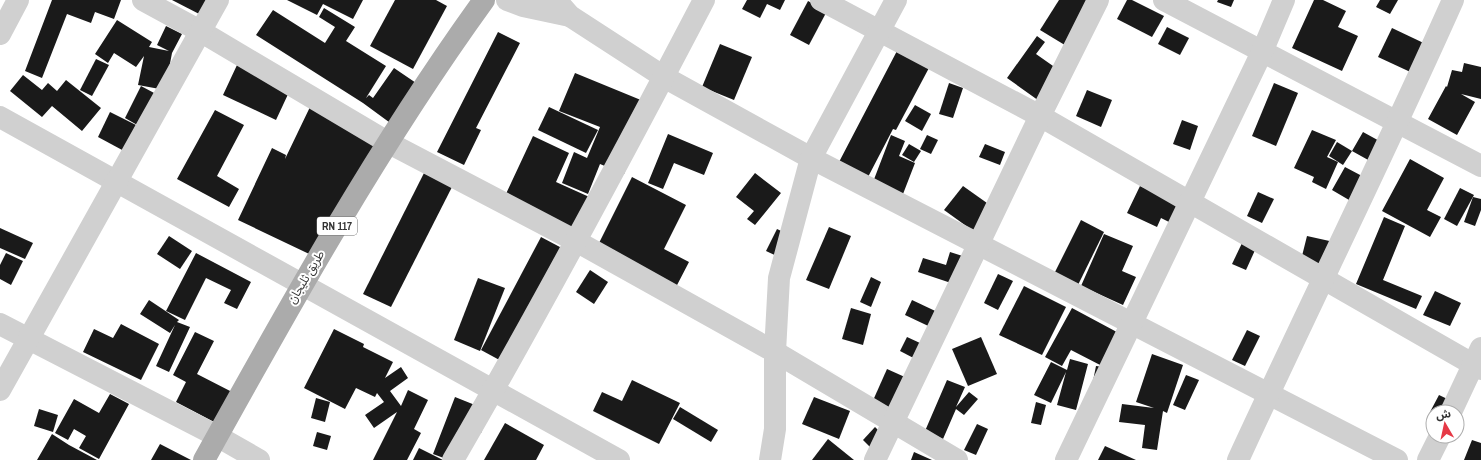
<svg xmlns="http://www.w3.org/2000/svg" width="1481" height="460" font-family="'Archivo Narrow','Noto Sans Arabic',sans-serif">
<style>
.building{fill:#1a1a1a}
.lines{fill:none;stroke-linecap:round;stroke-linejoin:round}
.minor{stroke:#d0d0d0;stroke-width:22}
.primary{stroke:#ababab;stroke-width:22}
.labels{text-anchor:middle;stroke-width:4;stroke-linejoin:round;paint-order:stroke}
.shield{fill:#fff;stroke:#707070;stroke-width:1}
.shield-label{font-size:11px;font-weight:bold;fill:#333}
.street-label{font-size:12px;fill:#333;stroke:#fff}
</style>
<rect width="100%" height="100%" fill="#fff"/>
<!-- building -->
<g class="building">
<polygon points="52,0 121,0 114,19 95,12 91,23 67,14 42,78 25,71"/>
<polygon points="172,0 214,0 205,17"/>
<polygon points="287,0 363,0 353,19 323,4 317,15"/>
<polygon points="395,0 436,0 447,6 413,69 370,46"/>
<polygon points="747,0 785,0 780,10 767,4 760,18 742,9"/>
<polygon points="1059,0 1103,0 1073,50 1040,30"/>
<polygon points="1127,0 1132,0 1164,16 1152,37 1117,19"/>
<polygon points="1218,0 1234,0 1231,7 1217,2"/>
<polygon points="1314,0 1323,0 1346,11 1338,27 1358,36 1342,71 1292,48"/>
<polygon points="1380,0 1398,0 1390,14 1376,7"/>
<polygon points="808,1 827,11 809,45 790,35"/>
<polygon points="324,8 355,27 346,41 386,66 366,98 369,95 373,98 394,68 419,85 393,125 363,103 256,35 273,10 325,43 335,27 319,17"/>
<polygon points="117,20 152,42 149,47 169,51 157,45 166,26 182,34 172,53 165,90 138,85 144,56 136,67 114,53 108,63 95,54"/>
<polygon points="1167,27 1189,38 1180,55 1158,44"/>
<polygon points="1392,28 1432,47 1419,76 1378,57"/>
<polygon points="498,32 520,43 476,128 481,130 464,165 437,152"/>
<polygon points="1037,36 1045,42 1036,54 1063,73 1042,103 1007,78"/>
<polygon points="720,44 752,57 734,100 702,87"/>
<polygon points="898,49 930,66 896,130 893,129 868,177 839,162"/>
<polygon points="96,59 109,65 92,96 80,90"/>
<polygon points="1464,63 1481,67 1481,99 1461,94 1475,102 1457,135 1428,119 1446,86 1447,87 1452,70 1462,72"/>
<polygon points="237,65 290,90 276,120 223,95"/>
<polygon points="575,73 653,105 624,174 600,164 588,194 562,183 574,152 587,158 600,127 559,111"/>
<polygon points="23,75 42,90 48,83 57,91 66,80 101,108 82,131 52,106 42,117 10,91"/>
<polygon points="949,83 963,88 953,118 939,114"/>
<polygon points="1274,83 1298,93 1276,146 1252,136"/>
<polygon points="141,86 156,94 139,126 125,118"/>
<polygon points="1087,90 1112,100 1101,127 1076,116"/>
<polygon points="915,105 931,114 922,131 905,121"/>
<polygon points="310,107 384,142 326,262 238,220 272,148 286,155 285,159"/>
<polygon points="549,107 598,130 586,153 538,130"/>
<polygon points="215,110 244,125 217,176 239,189 229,207 177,179"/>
<polygon points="110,112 136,125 124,151 98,137"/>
<polygon points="1182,120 1198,126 1190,150 1173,144"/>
<polygon points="1312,130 1336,140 1327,157 1338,162 1326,189 1312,182 1314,177 1294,168"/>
<polygon points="1363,132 1394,149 1361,207 1332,190 1345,167 1362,176 1370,161 1352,151"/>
<polygon points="668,134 713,153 704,175 674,163 663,189 648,183"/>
<polygon points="891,135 905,141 899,156 915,163 903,194 873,182"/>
<polygon points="927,135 938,140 931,154 920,149"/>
<polygon points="533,136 569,153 556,182 596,200 581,233 504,198"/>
<polygon points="1337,142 1352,151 1343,165 1329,156"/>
<polygon points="909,144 921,151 914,162 902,155"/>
<polygon points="985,144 1005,152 1000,165 979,157"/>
<polygon points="1410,159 1444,178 1427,210 1441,217 1430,237 1382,211"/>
<polygon points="424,173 452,187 391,307 363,294"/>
<polygon points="755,173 781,193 755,225 747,219 754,211 736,197"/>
<polygon points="632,177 686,205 664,249 689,262 675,289 596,249"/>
<polygon points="963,186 994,208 976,233 944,210"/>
<polygon points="1140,186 1184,206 1175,225 1161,218 1157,227 1127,213"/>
<polygon points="1460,188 1474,195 1457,226 1444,219"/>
<polygon points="1258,192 1274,199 1262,223 1247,216"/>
<polygon points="1473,197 1481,199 1481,210 1475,226 1464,222"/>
<polygon points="1384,217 1405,226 1383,280 1422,296 1416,309 1356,284"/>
<polygon points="1081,220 1104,232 1078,285 1054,274"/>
<polygon points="829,227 851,236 829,289 806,280"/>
<polygon points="0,228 33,243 25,259 0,248"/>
<polygon points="777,229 792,236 781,258 766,251"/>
<polygon points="1104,234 1133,246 1122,271 1136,277 1123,305 1081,286"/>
<polygon points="169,236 192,251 180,269 157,254"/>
<polygon points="1307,236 1343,244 1338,267 1301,260"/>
<polygon points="541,237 575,255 514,368 481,350"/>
<polygon points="1243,241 1256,248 1246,270 1232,264"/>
<polygon points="950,252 972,259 963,287 918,272 923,258 946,265"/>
<polygon points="6,253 23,261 11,285 0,279 0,265"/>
<polygon points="196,253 251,282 237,309 224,303 231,290 206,278 185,320 166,311"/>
<polygon points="590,270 608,282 594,304 576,292"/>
<polygon points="998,274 1013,281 998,310 984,303"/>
<polygon points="871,277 881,282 871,307 860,302"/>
<polygon points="478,278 505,288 480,351 454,340"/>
<polygon points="1024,286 1066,307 1042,355 999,335"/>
<polygon points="1435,291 1461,303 1450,326 1423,315"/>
<polygon points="149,300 179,320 177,322 190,327 169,372 156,366 175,325 170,333 140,314"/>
<polygon points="912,300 948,317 941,332 905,315"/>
<polygon points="851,308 871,314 863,345 842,339"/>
<polygon points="1072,308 1128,338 1089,401 1096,366 1104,367 1071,350 1062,366 1045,357"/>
<polygon points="121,324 159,344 141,380 83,352 94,329 113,338"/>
<polygon points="334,329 364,344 363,347 393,362 385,378 401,367 408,378 390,391 401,406 408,390 428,400 414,429 421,433 407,460 373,460 397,412 374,428 365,415 384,402 377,393 375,397 356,388 345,409 304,388"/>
<polygon points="1247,330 1260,336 1245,366 1232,360"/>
<polygon points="195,332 214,341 197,374 234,393 218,424 176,402 186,382 173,375"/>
<polygon points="907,337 920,343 927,365 900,351"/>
<polygon points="981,337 997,374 968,386 952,349"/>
<polygon points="1152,354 1183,365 1167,413 1163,411 1157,450 1142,448 1145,425 1119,422 1122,404 1154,408 1136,402"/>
<polygon points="1070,359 1088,364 1076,410 1057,405 1066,372 1051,403 1034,395 1051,362 1067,370"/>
<polygon points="887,369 916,382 901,417 871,405"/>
<polygon points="1186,375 1199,380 1185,410 1173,405"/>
<polygon points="632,380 680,403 659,444 593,411 602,392 622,401"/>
<polygon points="947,380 965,387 956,407 969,392 978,399 964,415 956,409 943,439 925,431"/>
<polygon points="110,394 129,404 99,459 79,448 86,436 74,429 68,440 55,433 74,399 99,413"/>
<polygon points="1439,395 1462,406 1457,412 1433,412 1433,414 1430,412"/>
<polygon points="455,397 490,411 481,433 470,429 449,460 433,454"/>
<polygon points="814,397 850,411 839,439 802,424"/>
<polygon points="316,398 330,402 325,422 311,418"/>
<polygon points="1036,402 1046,405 1041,425 1031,423"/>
<polygon points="680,407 718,430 711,442 673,419"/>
<polygon points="39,409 58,415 53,432 34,426"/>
<polygon points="505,423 544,445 536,460 484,460"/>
<polygon points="977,424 988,429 976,455 964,450"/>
<polygon points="875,427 886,438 874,451 863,440"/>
<polygon points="317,432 331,436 327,450 313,446"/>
<polygon points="52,434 69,445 97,460 37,460"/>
<polygon points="828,439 854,460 812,460"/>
<polygon points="1472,440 1481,443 1481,460 1464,460"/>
<polygon points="160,444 191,460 151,460"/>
<polygon points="1105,446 1136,460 1098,460"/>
<polygon points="419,448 443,460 413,460"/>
<polygon points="914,452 932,460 911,460"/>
</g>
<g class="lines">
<!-- minor -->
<g class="minor">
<polyline points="143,0 200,31 389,143 576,241 775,352 957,460"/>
<polyline points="507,0 523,6 570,16"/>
<polyline points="556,0 570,16 664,77 811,158 1397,460"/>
<polyline points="821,0 1040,116 1481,369"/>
<polyline points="1164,0 1481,166"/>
<polyline points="0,34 18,0"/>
<polyline points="0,117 619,460"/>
<polyline points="0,324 217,436 259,460"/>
<polyline points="0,390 218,0"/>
<polyline points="1451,412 1481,348"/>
<path d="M453 460C541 309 623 155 704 0"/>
<polyline points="770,460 775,429 775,352 779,278 811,158 896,0"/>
<polyline points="875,460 1040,116 1098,0"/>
<polyline points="1066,460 1262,52 1284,0"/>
<path d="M1238 460C1309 306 1384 155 1453 0"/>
<polyline points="1428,460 1440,436"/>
</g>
<!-- primary -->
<path class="primary" d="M204 460C291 303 379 145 484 0"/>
</g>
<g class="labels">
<!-- shield labels -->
<rect class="shield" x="317" y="217" width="40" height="18" rx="3"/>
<g class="shield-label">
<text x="337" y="230">RN 117</text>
</g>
<!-- street labels -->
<g class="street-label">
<text transform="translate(306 277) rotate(-59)" y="4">طريق ثليجان</text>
</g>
</g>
<!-- north arrow -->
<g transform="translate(1445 424) rotate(351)"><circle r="19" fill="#ffffff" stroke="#adadad"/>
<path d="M0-3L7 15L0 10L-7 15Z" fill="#e63946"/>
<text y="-6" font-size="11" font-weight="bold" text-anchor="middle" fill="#333333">ش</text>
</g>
</svg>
